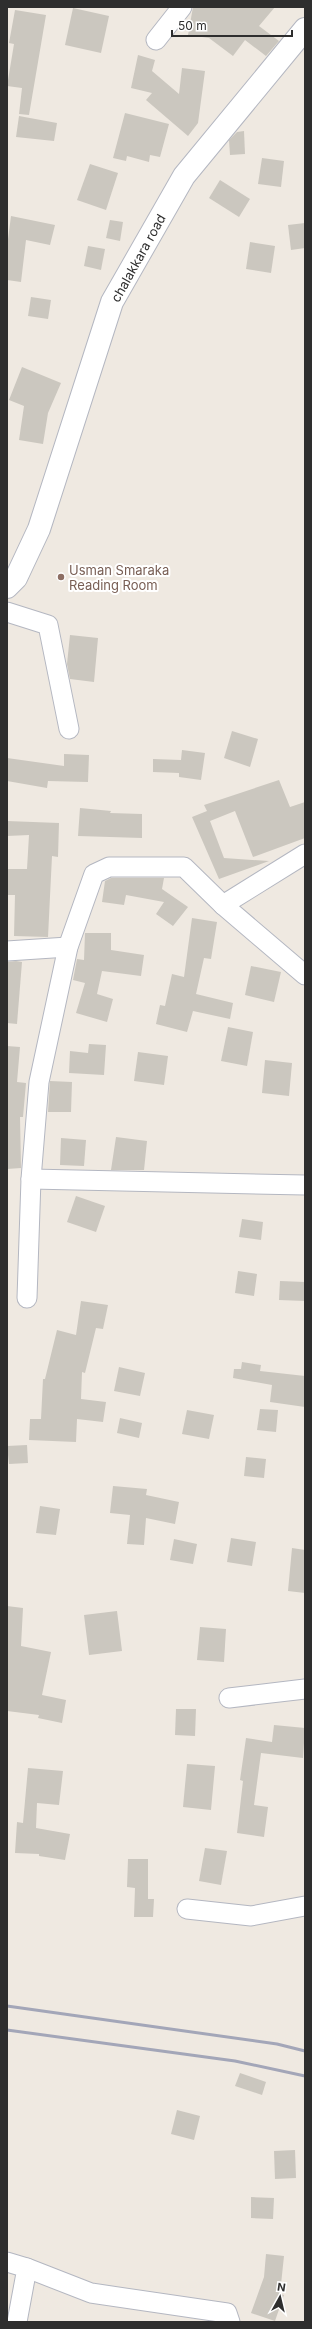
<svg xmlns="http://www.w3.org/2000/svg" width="312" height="2329" font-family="Inter,sans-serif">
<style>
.building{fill:#cbc7bf}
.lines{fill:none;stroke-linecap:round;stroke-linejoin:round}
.street-casing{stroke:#b4b7c1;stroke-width:21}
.secondary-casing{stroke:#b4b7c1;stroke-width:24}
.street{stroke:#fff;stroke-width:19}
.secondary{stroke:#fff;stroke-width:22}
.rail{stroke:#a3a6b8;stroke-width:3}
.education-dot{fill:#8d6e63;stroke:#fff;stroke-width:1.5}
.labels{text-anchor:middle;stroke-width:4;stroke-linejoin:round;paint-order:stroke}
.street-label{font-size:13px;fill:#2e2e2e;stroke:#fff}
.education-label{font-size:13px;fill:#785e54;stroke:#fff;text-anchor:start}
</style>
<rect width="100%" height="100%" fill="#efe9e1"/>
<!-- building -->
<g class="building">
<polygon points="193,7 275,7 259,26 279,41 266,56 245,40 233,56 209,38 188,35"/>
<polygon points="73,8 109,16 101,53 65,45"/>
<polygon points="15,10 46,15 29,115 19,114 22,88 7,86 14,44 9,43"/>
<polygon points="138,55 155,60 152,71 179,94 182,68 205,71 198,123 188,136 146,100 152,93 131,88"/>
<polygon points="125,113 169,124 160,157 150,155 149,162 127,156 126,161 113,158"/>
<polygon points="19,116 57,123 54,141 16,137"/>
<polygon points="244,131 245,154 230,155 229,140 237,132"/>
<polygon points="262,158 284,161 281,187 258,184"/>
<polygon points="90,164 118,173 106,210 77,200"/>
<polygon points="220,180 250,199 239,217 209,198"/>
<polygon points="11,216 55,225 50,245 26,240 21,282 7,280 7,247"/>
<polygon points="110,220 123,222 120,241 106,238"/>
<polygon points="305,223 305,248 291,250 288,225"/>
<polygon points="250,242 275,246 271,273 246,269"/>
<polygon points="88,246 105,249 101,270 84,266"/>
<polygon points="31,297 51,300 48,319 28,316"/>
<polygon points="22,367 61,383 48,413 43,444 19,440 24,406 9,400"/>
<polygon points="70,635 98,638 94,682 70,679 67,664"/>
<polygon points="232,731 258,739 250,767 224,758"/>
<polygon points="182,750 205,753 201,780 179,777 179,773 153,772 153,759 181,760"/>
<polygon points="64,754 89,755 88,782 48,781 47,788 7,781 7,758 64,766"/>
<polygon points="279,780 290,807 305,802 305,838 253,857 235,811 210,821 224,858 269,861 219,879 192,817 207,811 204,805"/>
<polygon points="80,808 111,811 110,813 142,814 142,838 78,836"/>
<polygon points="7,821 59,823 58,857 52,856 48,937 14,936 15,895 7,895 7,869 27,869 29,835 7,836"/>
<polygon points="111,878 164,878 162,889 188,907 173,926 156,914 164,902 126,895 124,905 102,902 105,881"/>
<polygon points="192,918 217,922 211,959 204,958 196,994 233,1003 230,1019 193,1011 187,1032 156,1024 160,1005 165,1006 172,974 184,977"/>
<polygon points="85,933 111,933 111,950 144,955 141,976 102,971 97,994 113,999 107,1022 76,1013 85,983 73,980 77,959 84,960"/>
<polygon points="16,961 22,962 17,1024 7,1023 7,962"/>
<polygon points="251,966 281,972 274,1002 245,995"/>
<polygon points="228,1027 253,1032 247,1066 221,1061"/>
<polygon points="89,1044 106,1045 104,1075 69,1073 70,1051 88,1053"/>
<polygon points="7,1046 20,1047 17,1082 26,1083 23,1117 20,1117 21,1168 7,1169"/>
<polygon points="138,1052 168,1056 164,1085 134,1081"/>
<polygon points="265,1060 292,1063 289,1096 262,1093"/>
<polygon points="50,1081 72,1082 71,1112 48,1112"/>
<polygon points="116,1137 147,1141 144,1170 111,1170"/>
<polygon points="61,1138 86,1140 84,1166 60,1165"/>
<polygon points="76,1196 105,1206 96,1232 67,1222"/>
<polygon points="242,1219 263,1222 261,1240 239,1237"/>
<polygon points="238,1271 257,1274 254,1296 235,1293"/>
<polygon points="280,1281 305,1282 305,1301 279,1300"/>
<polygon points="81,1301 108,1305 103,1329 96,1328 85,1373 82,1372 81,1399 106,1402 103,1422 77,1419 76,1442 29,1440 30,1419 41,1419 43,1379 45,1379 57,1330 76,1335"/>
<polygon points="242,1362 261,1365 260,1371 305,1376 305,1407 270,1402 272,1385 233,1378 234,1369 241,1369"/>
<polygon points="119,1367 145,1373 140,1396 114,1391"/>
<polygon points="260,1409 278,1410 276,1432 257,1430"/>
<polygon points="187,1410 214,1415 209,1439 182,1434"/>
<polygon points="120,1418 142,1423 139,1438 117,1433"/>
<polygon points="27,1445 28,1463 9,1464 7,1446"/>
<polygon points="246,1457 266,1459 264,1478 244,1476"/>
<polygon points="113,1486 147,1489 146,1495 179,1502 175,1524 146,1518 144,1545 127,1544 130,1515 110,1513"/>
<polygon points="40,1506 60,1509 56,1535 36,1533"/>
<polygon points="231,1538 256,1542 252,1566 227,1562"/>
<polygon points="174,1539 197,1544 193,1564 170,1560"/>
<polygon points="292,1548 305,1550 305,1593 288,1591"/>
<polygon points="7,1606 23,1608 21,1646 51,1652 42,1695 66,1700 62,1723 38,1718 39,1715 7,1711"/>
<polygon points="117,1611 122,1651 89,1655 84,1615"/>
<polygon points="200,1627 226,1629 224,1662 197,1660"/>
<polygon points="176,1709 196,1709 195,1736 175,1735"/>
<polygon points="274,1725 305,1728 303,1758 261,1753 254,1805 268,1807 264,1837 237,1833 243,1781 240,1780 246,1738 272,1742"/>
<polygon points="187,1764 215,1766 211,1810 183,1807"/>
<polygon points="28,1768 63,1771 59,1805 37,1803 36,1828 70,1834 65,1860 39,1856 39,1854 15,1853 17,1822 23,1823"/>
<polygon points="205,1848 227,1851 221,1885 199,1881"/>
<polygon points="128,1859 148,1859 148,1899 154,1899 153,1917 134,1917 135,1888 127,1887"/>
<polygon points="240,2073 266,2082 262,2095 235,2086"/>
<polygon points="177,2110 200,2116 194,2140 171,2134"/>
<polygon points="295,2150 296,2178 275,2179 274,2151"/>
<polygon points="251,2197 274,2198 273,2219 251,2218"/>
<polygon points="266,2254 284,2256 280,2294 284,2295 275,2321 251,2313 264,2277"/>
</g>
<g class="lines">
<defs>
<g id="street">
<polyline points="156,40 182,7"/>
<polyline points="7,612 48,625 69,729"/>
<polyline points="223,905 305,854"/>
<polyline points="7,951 68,947"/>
<polyline points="31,1179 305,1185"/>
<polyline points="27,1298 31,1179 39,1082 68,947 94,874 109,867 184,867 223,905 305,975"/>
<polyline points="229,1698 305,1689"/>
<polyline points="187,1909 251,1916 305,1906"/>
<polyline points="7,2262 27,2268 17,2322"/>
<polyline points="27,2268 91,2293 227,2313 230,2322"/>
</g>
<polyline id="secondary" points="7,587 16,578 39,529 112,302 184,176 305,29"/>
</defs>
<!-- street casing -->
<use href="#street" class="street-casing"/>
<!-- secondary casing -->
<use href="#secondary" class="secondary-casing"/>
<!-- street -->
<use href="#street" class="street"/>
<!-- secondary -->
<use href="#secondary" class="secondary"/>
<!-- rail -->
<g class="rail">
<polyline points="7,2006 277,2044 305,2051"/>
<polyline points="7,2030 235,2061 305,2076"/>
</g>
</g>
<!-- markers -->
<circle class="education-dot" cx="61" cy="577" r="4"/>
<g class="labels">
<!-- street labels -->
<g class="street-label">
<text transform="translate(138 258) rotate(-61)" y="5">chalakkara road</text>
</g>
<!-- education labels -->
<g class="education-label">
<text x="69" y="575">Usman Smaraka<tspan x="69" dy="15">Reading Room</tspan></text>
</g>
</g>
<!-- border -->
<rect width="312" height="2329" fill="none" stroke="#2e2e2e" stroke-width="16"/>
<!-- north arrow -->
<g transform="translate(280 2297) rotate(8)" stroke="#ffffff" stroke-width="3" paint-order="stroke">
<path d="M0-3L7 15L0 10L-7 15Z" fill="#2e2e2e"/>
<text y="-6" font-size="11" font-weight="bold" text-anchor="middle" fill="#2e2e2e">N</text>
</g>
<!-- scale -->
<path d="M172 30v6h120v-6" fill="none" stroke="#2e2e2e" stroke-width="2"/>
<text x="178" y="30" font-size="12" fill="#2e2e2e" stroke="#ffffff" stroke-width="3" paint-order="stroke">50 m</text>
</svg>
